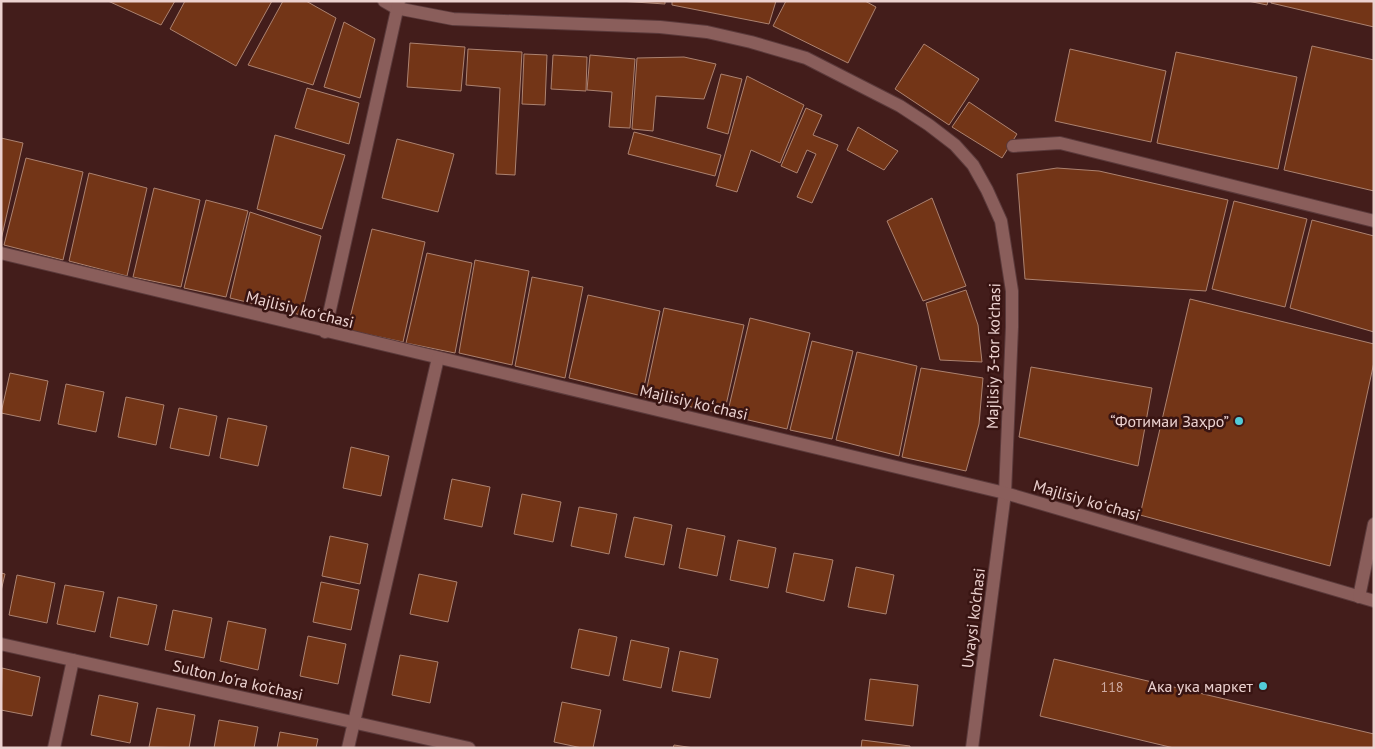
<svg xmlns="http://www.w3.org/2000/svg" width="1375" height="749" font-family="'PT Sans',sans-serif">
<style>
.building{fill:#733517;stroke:#ac8270}
.lines{fill:none;stroke-linecap:round;stroke-linejoin:round}
.lane-casing{stroke:#5b3a3b;stroke-width:14}
.street-casing{stroke:#5b3a3b;stroke-width:14}
.lane{stroke:#8a5e5b;stroke-width:12}
.street{stroke:#8a5e5b;stroke-width:12}
.poi-dot{fill:#52cbd8;stroke:#381412;stroke-width:2}
.labels{text-anchor:middle;stroke-width:5;stroke-linejoin:round;paint-order:stroke}
.number-label{font-size:14px;fill:#ceaba2}
.street-label{font-size:16px;fill:#ecd2d0;stroke:#381412}
.poi-label{font-size:16px;fill:#ecd2d0;stroke:#381412;text-anchor:end}
</style>
<rect width="100%" height="100%" fill="#431d1b"/>
<!-- building -->
<g class="building">
<polygon points="108,1 175,1 161,25"/>
<polygon points="185,1 272,1 236,66 170,29"/>
<polygon points="283,1 306,1 336,18 313,85 248,65"/>
<polygon points="619,1 665,1 665,4"/>
<polygon points="672,1 776,1 769,24 672,5"/>
<polygon points="786,1 865,1 876,7 848,63 773,26"/>
<polygon points="1248,1 1268,1 1267,5"/>
<polygon points="1271,1 1374,1 1374,27 1271,3"/>
<polygon points="344,22 375,39 360,98 324,87"/>
<polygon points="410,43 465,47 461,91 407,87"/>
<polygon points="924,44 979,79 949,125 895,89"/>
<polygon points="1312,46 1374,60 1374,191 1284,170"/>
<polygon points="468,49 522,52 515,175 496,174 500,88 466,85"/>
<polygon points="1070,49 1166,71 1151,142 1055,121"/>
<polygon points="1176,52 1297,77 1278,169 1157,143"/>
<polygon points="524,54 547,55 545,105 522,104"/>
<polygon points="553,55 587,57 586,91 551,89"/>
<polygon points="590,55 635,59 630,128 609,127 612,92 587,90"/>
<polygon points="684,57 716,64 704,99 656,96 653,131 632,129 637,58"/>
<polygon points="721,74 742,79 728,134 707,128"/>
<polygon points="747,76 804,105 780,163 751,150 737,192 716,186"/>
<polygon points="307,88 359,103 349,144 295,128"/>
<polygon points="969,102 1017,134 1002,158 952,127"/>
<polygon points="806,108 822,115 813,135 838,145 812,203 797,197 816,154 807,150 797,173 781,166"/>
<polygon points="858,127 898,151 884,170 847,150"/>
<polygon points="634,132 721,155 715,176 628,154"/>
<polygon points="275,135 345,155 322,229 257,209"/>
<polygon points="1,138 23,143 1,240"/>
<polygon points="397,139 454,154 438,212 382,198"/>
<polygon points="26,158 83,172 63,260 4,245"/>
<polygon points="1057,168 1099,171 1228,200 1206,291 1025,279 1017,174"/>
<polygon points="89,173 147,188 127,276 69,261"/>
<polygon points="154,188 200,200 181,287 133,277"/>
<polygon points="932,198 966,286 923,301 887,221"/>
<polygon points="206,200 248,211 226,297 184,288"/>
<polygon points="1234,201 1307,219 1285,307 1212,289"/>
<polygon points="250,212 321,236 301,315 230,298"/>
<polygon points="1312,220 1374,236 1374,332 1290,308"/>
<polygon points="372,229 425,242 403,342 347,330"/>
<polygon points="427,253 472,263 455,353 406,343"/>
<polygon points="475,260 529,271 512,365 459,353"/>
<polygon points="532,277 583,287 565,378 515,366"/>
<polygon points="966,290 978,325 982,362 940,360 926,303"/>
<polygon points="588,295 660,311 642,396 569,378"/>
<polygon points="1190,299 1374,344 1374,362 1330,566 1140,515"/>
<polygon points="664,308 744,325 724,414 645,397"/>
<polygon points="750,318 810,333 787,429 727,415"/>
<polygon points="812,341 853,351 832,439 790,430"/>
<polygon points="857,352 917,366 899,456 836,440"/>
<polygon points="1031,367 1152,388 1138,466 1019,437"/>
<polygon points="921,368 983,378 979,424 966,471 902,457"/>
<polygon points="10,373 48,381 40,421 1,413"/>
<polygon points="66,384 104,392 96,432 58,424"/>
<polygon points="126,397 164,405 156,445 118,437"/>
<polygon points="179,408 217,416 209,456 170,448"/>
<polygon points="228,418 267,426 258,466 220,458"/>
<polygon points="351,447 389,456 381,496 343,488"/>
<polygon points="452,479 490,487 482,527 444,519"/>
<polygon points="522,494 561,502 553,542 514,534"/>
<polygon points="579,507 617,514 609,554 571,546"/>
<polygon points="634,517 672,525 664,565 625,557"/>
<polygon points="687,528 725,536 717,576 679,568"/>
<polygon points="330,536 368,544 360,584 322,576"/>
<polygon points="738,540 776,548 768,588 730,580"/>
<polygon points="794,553 833,560 824,601 786,592"/>
<polygon points="856,567 894,575 886,614 848,607"/>
<polygon points="1,573 5,574 1,591"/>
<polygon points="419,574 457,582 448,622 410,614"/>
<polygon points="17,575 55,583 47,623 9,615"/>
<polygon points="321,582 359,590 351,630 313,622"/>
<polygon points="65,585 104,592 95,632 57,624"/>
<polygon points="118,597 157,605 148,645 110,637"/>
<polygon points="173,610 212,618 204,658 165,650"/>
<polygon points="228,621 266,629 258,670 220,661"/>
<polygon points="579,629 617,637 609,676 571,668"/>
<polygon points="308,636 346,644 338,684 300,676"/>
<polygon points="631,640 669,648 661,688 623,680"/>
<polygon points="680,651 718,659 710,698 672,691"/>
<polygon points="400,655 438,662 430,703 392,695"/>
<polygon points="1054,659 1374,734 1374,748 1174,748 1040,716"/>
<polygon points="2,668 40,677 32,716 1,710"/>
<polygon points="870,679 918,685 913,726 865,720"/>
<polygon points="99,695 138,703 130,743 91,735"/>
<polygon points="562,702 601,710 593,748 582,748 554,742"/>
<polygon points="157,708 195,715 189,748 149,747"/>
<polygon points="219,720 258,727 254,748 214,748"/>
<polygon points="280,732 318,739 316,748 277,748"/>
<polygon points="862,740 910,746 910,748 861,748"/>
<polygon points="674,745 694,748 673,748"/>
</g>
<g class="lines">
<defs>
<polyline id="lane" points="54,748 73,660"/>
<g id="street">
<polyline points="384,1 396,8 453,19 660,27 707,32 751,42 806,58 900,106 929,125 955,145 973,165 987,190 1001,221 1012,291 1012,327 1005,493 972,748"/>
<polyline points="1013,146 1060,143 1374,221"/>
<polyline points="1,253 1005,493 1374,601"/>
<polyline points="325,332 399,1"/>
<polyline points="1359,597 1374,524"/>
<polyline points="1,644 469,748"/>
<polyline points="348,748 438,358"/>
</g>
</defs>
<!-- lane casing -->
<use href="#lane" class="lane-casing"/>
<!-- street casing -->
<use href="#street" class="street-casing"/>
<!-- lane -->
<use href="#lane" class="lane"/>
<!-- street -->
<use href="#street" class="street"/>
</g>
<!-- markers -->
<g class="poi-dot">
<circle cx="1239" cy="421" r="5"/>
<circle cx="1263" cy="686" r="5"/>
</g>
<g class="labels">
<!-- number labels -->
<g class="number-label">
<text x="1112" y="692">118</text>
</g>
<!-- street labels -->
<g class="street-label">
<text transform="translate(300 309) rotate(14)" y="6">Majlisiy koʻchasi</text>
<text transform="translate(993 356) rotate(-89)" y="6">Majlisiy 3-tor ko'chasi</text>
<text transform="translate(694 402) rotate(13)" y="6">Majlisiy koʻchasi</text>
<text transform="translate(1087 500) rotate(16)" y="6">Majlisiy koʻchasi</text>
<text transform="translate(973 618) rotate(-83)" y="6">Uvaysi ko'chasi</text>
<text transform="translate(238 680) rotate(13)" y="6">Sulton Jo'ra ko'chasi</text>
</g>
<!-- poi labels -->
<g class="poi-label">
<text x="1229" y="427">“Фотимаи Заҳро”</text>
<text x="1253" y="692">Ака ука маркет</text>
</g>
</g>
<!-- border -->
<rect width="1375" height="749" fill="none" stroke="#ecd2d0" stroke-width="5"/>
</svg>
